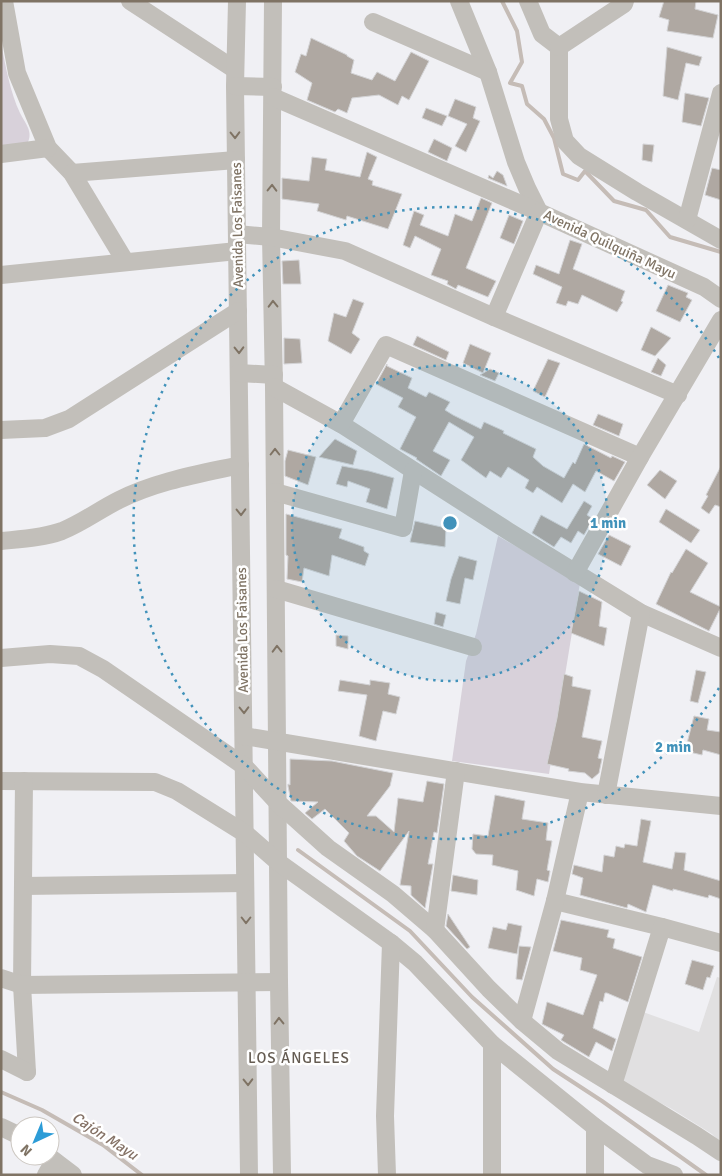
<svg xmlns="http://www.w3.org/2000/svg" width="722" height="1176" font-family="Signika,sans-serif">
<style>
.built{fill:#e1e0e1}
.green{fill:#d8d1da}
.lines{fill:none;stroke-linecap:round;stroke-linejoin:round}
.stream{stroke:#c5bcb6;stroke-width:4}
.building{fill:#afa8a2;stroke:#d3d3d5}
.minor{stroke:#c2bfba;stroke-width:18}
.oneway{stroke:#7f7364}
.ring{fill:none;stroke:#4192ba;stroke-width:2.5;stroke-dasharray:2.5 5}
.labels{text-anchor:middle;stroke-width:5;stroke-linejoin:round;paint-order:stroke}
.street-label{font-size:14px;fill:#7f7364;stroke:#fff}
.neighbourhood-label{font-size:15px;letter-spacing:1px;fill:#655c52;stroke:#fff}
.water-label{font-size:15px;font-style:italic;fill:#847165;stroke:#fff}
.centre{fill:#4192ba;stroke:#fff;stroke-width:2.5}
.ring-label{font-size:15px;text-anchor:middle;font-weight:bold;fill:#4192ba;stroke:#fff;stroke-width:5;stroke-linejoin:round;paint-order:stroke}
</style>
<rect width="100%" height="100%" fill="#f0f0f4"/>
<!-- built -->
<polygon class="built" points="717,977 721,978 721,1143 712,1134 672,1109 620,1082 643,1012 699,1032"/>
<!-- green -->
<g class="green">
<path d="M1 44C6 67 10 92 20 113 25 123 33 131 28 142L1 148Z"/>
<polygon points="498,536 580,583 549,774 452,761 466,661 476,634"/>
</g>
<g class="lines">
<!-- stream -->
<g class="stream">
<polyline points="502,1 517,31 522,62 510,83 522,86 527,104 544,119 554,138 563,174 578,180 585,171 614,201 646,210 670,237 721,252"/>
<polyline points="298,850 410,931 472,997 553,1069 602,1101 706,1175"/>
<polyline points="1,1092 42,1110 103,1145 142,1175"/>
</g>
</g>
<!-- building -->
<g class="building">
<polygon points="664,1 696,1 695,9 718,15 713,38 667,31 669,20 659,17"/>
<polygon points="311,38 347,55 347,56 354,60 351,73 372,80 377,72 395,81 411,52 429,61 409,100 402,96 398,105 379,95 352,98 347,113 338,109 335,112 307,100 312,83 295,72 301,54 306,56"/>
<polygon points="667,47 702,57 699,66 686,63 678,100 663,96"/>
<polygon points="685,93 709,98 701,126 682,122"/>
<polygon points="455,99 476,107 473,118 480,121 466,152 455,146 467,124 448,116"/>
<polygon points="426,108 447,116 442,126 422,118"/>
<polygon points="434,139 452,148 447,161 428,152"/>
<polygon points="643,144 654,145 652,162 642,160"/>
<polygon points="367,152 377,157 368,179 373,181 372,185 402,194 388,229 347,216 346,220 317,211 319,204 282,199 282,178 309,181 312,157 327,159 325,170 360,177"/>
<polygon points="712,168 721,170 721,200 705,195"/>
<polygon points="497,171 503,175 507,186 488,178 489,175 493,178"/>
<polygon points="481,198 492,203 466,268 496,281 488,297 458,285 456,289 447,284 448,281 431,275 441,249 415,236 410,248 403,245 414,211 424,215 420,225 448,236 455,214 472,221"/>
<polygon points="509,215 523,221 514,244 500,238"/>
<polygon points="570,240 582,244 573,269 625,291 621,301 623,302 617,312 582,295 578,304 568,301 566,306 556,303 562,287 533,274 536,265 559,274"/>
<polygon points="299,260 301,284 283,284 282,261"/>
<polygon points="668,285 688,293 686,297 692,300 680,322 656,311"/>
<polygon points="353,299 364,303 352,333 360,339 351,354 328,341 334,313 346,317"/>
<polygon points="651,327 671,338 655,356 641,350"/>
<polygon points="417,336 449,352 446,360 413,345"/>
<polygon points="284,338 300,339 302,363 284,364"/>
<polygon points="470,344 491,353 483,373 463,363"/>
<polygon points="658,358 666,365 661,376 651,372"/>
<polygon points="548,359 560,363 545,397 533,391"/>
<polygon points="387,364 387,366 412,378 408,388 426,397 429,392 450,402 445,410 453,415 481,429 484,422 504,431 503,433 536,449 533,457 543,466 564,478 573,462 575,464 584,444 611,458 612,456 625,462 614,481 596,471 585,492 573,484 562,503 537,487 533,493 525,488 529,480 508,467 501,478 490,471 486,478 461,460 474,437 449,422 433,451 450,460 441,476 416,459 417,458 400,449 416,417 398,407 403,398 376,384"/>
<polygon points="490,369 499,373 495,381 480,375"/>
<polygon points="598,414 623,424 619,436 593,425"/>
<polygon points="335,439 357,451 353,465 319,457"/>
<polygon points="288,450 316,457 308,485 285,476 285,461"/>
<polygon points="342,466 369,471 394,478 387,509 366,502 370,489 348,481 347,487 336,484"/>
<polygon points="721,466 721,507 715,505 709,514 701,508 708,496 706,495"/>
<polygon points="660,470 677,481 665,499 647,485"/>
<polygon points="584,501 592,506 587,515 593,519 584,535 578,531 571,543 561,537 554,547 532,533 541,515 567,529"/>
<polygon points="666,509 700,530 691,543 659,522"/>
<polygon points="286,514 342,529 339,538 364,547 364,551 369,554 365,566 332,555 329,576 304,568 302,582 287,579 288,556 286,555"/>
<polygon points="415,521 446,528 445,547 410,542"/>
<polygon points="609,535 631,546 621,566 598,554"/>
<polygon points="686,549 708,563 690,592 721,607 709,631 656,604 671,572 672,573"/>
<polygon points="459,556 477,561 473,580 465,578 460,604 446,601 451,579"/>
<polygon points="579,591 602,602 599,626 607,628 604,646 571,633"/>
<polygon points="436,612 446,615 443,627 434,624"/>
<polygon points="336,635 348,636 348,649 336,646"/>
<polygon points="696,670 706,672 698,703 690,701"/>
<polygon points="564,674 573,677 572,686 591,690 582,737 602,741 598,758 602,759 599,773 592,779 585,773 568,771 569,769 547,764 557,718"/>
<polygon points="340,680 370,685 370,680 390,683 388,694 400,697 396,714 383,711 376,741 359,736 367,695 338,691"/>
<polygon points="694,716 709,719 707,730 721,732 721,755 703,750 702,755 685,751"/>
<polygon points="290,759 332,761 393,773 390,786 367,816 376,816 394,832 398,798 423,802 427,781 444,784 437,833 434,832 428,864 433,864 425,908 411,895 411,886 400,885 409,831 380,871 357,856 344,841 349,833 325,809 312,819 305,813 318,802 291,801 288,786 288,784 290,785"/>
<polygon points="495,795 525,801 522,819 548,823 546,840 552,841 547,870 550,871 548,882 537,879 534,896 516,890 518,871 492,865 493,855 476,854 472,849 473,834 488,836"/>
<polygon points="641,819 651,821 643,862 672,869 675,852 686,853 684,870 721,881 721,899 709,895 708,898 673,889 673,891 653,885 646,912 628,904 627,908 580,895 583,878 572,874 574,865 602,872 604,855 614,857 616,846 624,848 625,844 637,846"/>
<polygon points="453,875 478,880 477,895 451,891"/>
<polygon points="448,914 470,947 467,949 446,926"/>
<polygon points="561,920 609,930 607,937 615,939 613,948 642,957 628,1002 607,993 605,993 603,1002 600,1001 593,1028 616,1039 612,1051 596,1042 589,1057 561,1040 564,1035 542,1024 547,1002 583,1015 597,975 580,970 582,958 553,951"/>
<polygon points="508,923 522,926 517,954 488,948 493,927 506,930"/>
<polygon points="519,946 531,947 522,980 516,979"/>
<polygon points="692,960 714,966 710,978 707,977 703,990 685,984"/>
</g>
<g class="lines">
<!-- minor -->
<g class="minor">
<polyline points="4,1 17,73 48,148 72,173 125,261"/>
<polyline points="130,1 234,69"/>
<polyline points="237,1 235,86 249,1175"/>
<polyline points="273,1 271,237 274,387 279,982 282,1175"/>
<polyline points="459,1 488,72 516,162 527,188 539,212"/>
<polyline points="528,1 542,34 559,47 559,119 565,141 579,156 637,192 721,240"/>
<polyline points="373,22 488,72"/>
<polyline points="559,47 624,4 625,1"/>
<polyline points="235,86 273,87"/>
<polyline points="273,97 539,212 704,287 721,299"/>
<polyline points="1,154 48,148"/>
<polyline points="72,173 236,160"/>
<polyline points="687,220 721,93"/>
<polyline points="237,234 271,237 345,251 494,317 678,395"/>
<polyline points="1,275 237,251"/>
<polyline points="494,317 539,212"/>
<polyline points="239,373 274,375"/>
<polyline points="274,387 341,424 508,531 641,613 721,648"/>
<polyline points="341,424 386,345 640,457"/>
<polyline points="1,430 45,428 69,419 238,311"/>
<polyline points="275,492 403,528 413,471"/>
<path d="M1 541C21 539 43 538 62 531 82 523 99 510 119 500 157 481 199 474 240 465"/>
<polyline points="575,573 640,457 721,320"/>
<polyline points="276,589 473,647"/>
<polyline points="1,658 50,654 79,656 103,669 244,766 278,803 328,848 393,894 435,930 489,989 522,1021 558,1051 697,1136 721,1152"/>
<polyline points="244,736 580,792 721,806"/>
<polyline points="1,781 155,782 177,791 246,834 278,862 391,943 415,963 492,1044 595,1127 647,1165 674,1175"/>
<polyline points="24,781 22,985 27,1072"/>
<polyline points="606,795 641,613"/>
<polyline points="23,886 245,883"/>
<polyline points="555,901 662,927 721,943"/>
<polyline points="435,930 456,771"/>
<polyline points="1,978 22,985 279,982"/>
<polyline points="522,1021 555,901 580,792"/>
<polyline points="492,1044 492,1175"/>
<polyline points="1,1059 27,1072"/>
<polyline points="613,1085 662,927"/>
<polyline points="1,1127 20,1136"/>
<polyline points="595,1127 595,1175"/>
<polyline points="48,1156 73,1175"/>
<polyline points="46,1175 54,1161"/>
<polyline points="387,1175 385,1116 391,943"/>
</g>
</g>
<!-- one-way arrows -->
<defs><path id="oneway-chevron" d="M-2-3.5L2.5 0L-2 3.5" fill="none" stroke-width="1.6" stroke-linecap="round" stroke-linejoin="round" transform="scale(1.25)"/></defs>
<g class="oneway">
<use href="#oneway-chevron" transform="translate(235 135) rotate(89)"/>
<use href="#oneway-chevron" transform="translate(272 188) rotate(-89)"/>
<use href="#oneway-chevron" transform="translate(273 304) rotate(-91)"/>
<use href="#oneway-chevron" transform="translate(239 350) rotate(89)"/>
<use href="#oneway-chevron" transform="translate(275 452) rotate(-90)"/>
<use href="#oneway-chevron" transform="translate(241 512) rotate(89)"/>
<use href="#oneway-chevron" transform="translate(277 649) rotate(-91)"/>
<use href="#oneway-chevron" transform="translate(244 710) rotate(89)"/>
<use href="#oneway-chevron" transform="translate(246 920) rotate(90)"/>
<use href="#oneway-chevron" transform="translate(279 1021) rotate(-91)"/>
<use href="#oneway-chevron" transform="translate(248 1082) rotate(89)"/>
</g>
<!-- distance rings -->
<circle cx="450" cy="523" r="158" fill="#4192ba" fill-opacity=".12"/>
<g class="ring">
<circle cx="450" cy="523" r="158"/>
<path d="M719 688A316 316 0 1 1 719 358"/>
</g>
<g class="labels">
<!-- street labels -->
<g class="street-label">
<text transform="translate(237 225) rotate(-91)" y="5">Avenida Los Faisanes</text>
<text transform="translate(610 244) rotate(25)" y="5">Avenida Quilquiña Mayu</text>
<text transform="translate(242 630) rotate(-91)" y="5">Avenida Los Faisanes</text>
</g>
<!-- neighbourhood labels -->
<g class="neighbourhood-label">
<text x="299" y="1063">LOS ÁNGELES</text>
</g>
<!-- water labels -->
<g class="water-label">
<text transform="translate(105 1136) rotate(33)" y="5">Cajón Mayu</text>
</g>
</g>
<circle cx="450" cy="523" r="8" class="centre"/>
<g class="ring-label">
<text x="608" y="528">1 min</text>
<text x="673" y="752">2 min</text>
</g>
<!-- border -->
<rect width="722" height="1176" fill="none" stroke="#7f7364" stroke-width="5"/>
<!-- north arrow -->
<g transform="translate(35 1141) rotate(224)"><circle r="24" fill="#ffffff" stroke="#ccc7c1"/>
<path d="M0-4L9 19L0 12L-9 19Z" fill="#2c9cd7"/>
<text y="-8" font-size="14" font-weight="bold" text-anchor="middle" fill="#7f7364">N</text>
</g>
</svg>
